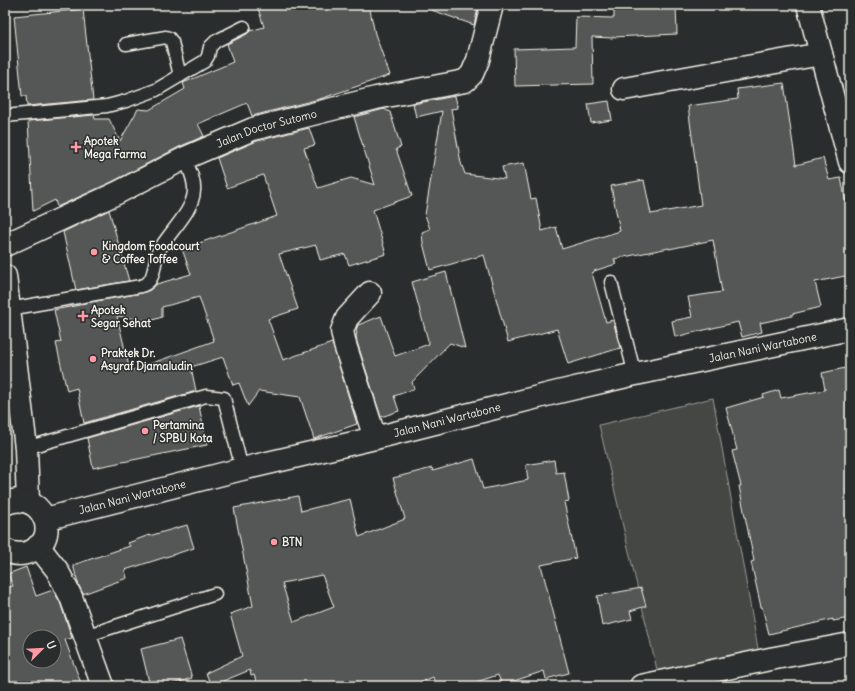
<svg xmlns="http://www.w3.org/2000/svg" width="855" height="691" font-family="Delius,sans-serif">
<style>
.green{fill:#444645;stroke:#9c9c96}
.building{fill:#555756;stroke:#f4f1e8;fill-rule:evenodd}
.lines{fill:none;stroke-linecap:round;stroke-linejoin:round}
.lane-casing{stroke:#f4f1e8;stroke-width:15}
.street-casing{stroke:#f4f1e8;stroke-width:25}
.secondary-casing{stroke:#f4f1e8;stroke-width:25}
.primary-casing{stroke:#f4f1e8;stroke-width:25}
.highway-casing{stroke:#f4f1e8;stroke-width:25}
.lane{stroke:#2a2d2e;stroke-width:12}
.street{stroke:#2a2d2e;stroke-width:22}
.secondary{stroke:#2a2d2e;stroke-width:22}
.primary{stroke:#2a2d2e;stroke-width:22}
.highway{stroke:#2a2d2e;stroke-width:22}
.poi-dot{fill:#ff9aa2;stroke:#2a2d2e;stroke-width:1.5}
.labels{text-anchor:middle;stroke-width:3;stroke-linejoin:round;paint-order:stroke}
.street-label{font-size:11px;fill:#f4f1e8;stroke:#2a2d2e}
.poi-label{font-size:11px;font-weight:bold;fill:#f4f1e8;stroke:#2a2d2e;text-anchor:start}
</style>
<rect width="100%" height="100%" fill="#2a2d2e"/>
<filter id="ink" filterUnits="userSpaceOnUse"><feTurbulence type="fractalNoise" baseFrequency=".025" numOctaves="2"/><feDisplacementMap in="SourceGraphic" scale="8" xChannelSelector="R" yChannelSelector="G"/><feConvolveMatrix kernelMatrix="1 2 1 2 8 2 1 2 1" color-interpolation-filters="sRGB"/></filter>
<g filter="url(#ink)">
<!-- green -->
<polygon class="green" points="713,398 759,654 658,674 599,425"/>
<!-- building -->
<g class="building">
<polygon points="257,5 369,5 375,34 390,75 323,98 252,116 247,103 198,124 204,136 179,147 112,182 57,207 55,200 33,211 28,121 94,115 95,119 109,119 120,141 138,109 149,110 185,89 183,83 233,62 227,44 247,34 250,31 264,27"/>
<polygon points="424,5 479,5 474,25 423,7"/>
<polygon points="614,5 676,5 677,34 613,37 613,38 592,37 593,84 515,86 514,49 575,47 576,17 614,18"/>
<polygon points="83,9 93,100 27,106 26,96 22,96 14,16"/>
<polygon points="784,83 796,165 823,158 829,180 841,178 850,222 850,275 815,282 821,307 792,314 792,316 760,323 762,332 742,337 738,322 675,337 672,321 692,317 688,297 722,292 713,240 669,249 669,248 614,259 616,264 594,271 594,272 592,273 606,322 613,320 620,348 568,364 557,329 508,342 484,255 430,270 423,243 422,232 430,229 425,215 442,111 416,117 413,104 455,96 458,108 451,109 461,163 465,174 505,179 502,167 524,163 531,199 536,198 542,231 556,227 562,249 620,231 611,186 644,180 651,214 701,205 688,106 738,99 737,89"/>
<polygon points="609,101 612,120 591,123 588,104"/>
<path d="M384 109 390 112 401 147 396 149 412 196 373 210 386 254 349 265 345 254 320 260 316 245 279 254 298 309 268 319 283 360 332 343 357 424 314 439 300 397 259 391 248 406 239 383 233 385 223 357 191 367 196 391 84 423 77 388 67 391 56 343 61 342 54 310 80 305V304L142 293 150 290 157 284 191 274 182 249 277 216 263 175 227 188 217 158 257 141 309 128 315 145 304 148 318 188 351 178 375 185 354 117ZM199 297 214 341 130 371 117 316 150 321 162 317V307Z"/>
<polygon points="109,210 129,281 76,290 63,232"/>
<polygon points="446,272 465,348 450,343 412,382 414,389 394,396 399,411 381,417 357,342 356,335 357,334 356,330 358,325 381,316 395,356 429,344 412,282"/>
<polygon points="850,367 850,618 833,621 833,619 769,634 762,607 761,607 751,562 754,561 739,486 741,486 732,451 737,450 726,408 764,397 763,395 779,390 781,398 825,390 822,373"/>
<polygon points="199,406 207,445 93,468 87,438"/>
<path d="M474 459 483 489 528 480 526 465 554 460 556 473 564 472 569 501 564 502 576 558 541 565 569 673 546 679 544 671 502 685 498 675 464 686H436L433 677 412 686H258L254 675 251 676 250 670 211 686 206 673 242 656 230 614 253 606 234 508 298 496 301 511 350 499 359 537 405 519 393 478 432 468 433 471ZM322 575 334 607 294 622 282 583Z"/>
<polygon points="187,525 194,548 125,570 127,578 83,594 79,586 73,565 130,546 128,543 149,535 149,536"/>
<path d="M26 567 36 596 53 590 60 602 72 638 65 640 82 686H5V588L13 586 8 574ZM30 637H54V661H30Z"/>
<polygon points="641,588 646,606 630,611 632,619 602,626 597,596"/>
<polygon points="180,639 192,678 166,686 150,686 141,649"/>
</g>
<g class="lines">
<defs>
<g id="lane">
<polyline points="126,44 166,37 169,38 172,42 180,76"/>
<polyline points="5,116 107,106 126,101 156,90 205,61 208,56 210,47 216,41 244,27"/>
<polyline points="611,282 635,375"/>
<path d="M9 309 141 286C143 285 145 285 147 283 155 278 154 261 158 252 168 233 193 212 194 191 195 180 189 169 185 158"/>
<polyline points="26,448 206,396 224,398 242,469"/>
<polyline points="85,636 215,594"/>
</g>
<g id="street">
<polyline points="808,5 850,162"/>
<polyline points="624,89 821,54"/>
<path id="s1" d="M5 245 117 193 185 158 253 129 376 98 465 81 472 74 478 60 492 5"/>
<polyline points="370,293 347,318 342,331 345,345 375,438"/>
<polyline points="641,686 770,659 850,644"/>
</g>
<polyline id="secondary" points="38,546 57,570 71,597 103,686"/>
<g id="primary">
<path id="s2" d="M45 519 242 469 375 438 554 393 631 375 850 329"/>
</g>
<g id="highway">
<polyline points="5,276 26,448 28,502"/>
<path d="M5 504C38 487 64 535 32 551 23 555 14 555 5 550"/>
</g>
</defs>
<!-- lane casing -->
<use href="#lane" class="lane-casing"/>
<!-- street casing -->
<use href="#street" class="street-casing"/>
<!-- secondary casing -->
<use href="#secondary" class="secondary-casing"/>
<!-- primary casing -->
<use href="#primary" class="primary-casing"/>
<!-- highway casing -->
<use href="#highway" class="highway-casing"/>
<!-- lane -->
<use href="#lane" class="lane"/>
<!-- street -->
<use href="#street" class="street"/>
<!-- secondary -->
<use href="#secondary" class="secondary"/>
<!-- primary -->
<use href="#primary" class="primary"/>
<!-- highway -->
<use href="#highway" class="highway"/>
</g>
</g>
<!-- markers -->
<g class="poi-dot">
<path d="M74 141h4v4h4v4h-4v4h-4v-4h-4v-4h4z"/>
<circle cx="94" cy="252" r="4"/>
<path d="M81 310h4v4h4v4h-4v4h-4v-4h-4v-4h4z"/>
<circle cx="93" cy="359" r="4"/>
<circle cx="145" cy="431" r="4"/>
<circle cx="274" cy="542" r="4"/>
</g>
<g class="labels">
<!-- street labels -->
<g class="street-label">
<text dy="4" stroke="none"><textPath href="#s1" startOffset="287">Jalan Doctor Sutomo</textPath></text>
<text dy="4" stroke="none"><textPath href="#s2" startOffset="738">Jalan Nani Wartabone</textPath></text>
<text dy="4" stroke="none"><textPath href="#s2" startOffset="414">Jalan Nani Wartabone</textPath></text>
<text dy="4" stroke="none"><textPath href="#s2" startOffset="90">Jalan Nani Wartabone</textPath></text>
</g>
<!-- poi labels -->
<g class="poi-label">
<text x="84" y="145">Apotek<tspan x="84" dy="13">Mega Farma</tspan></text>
<text x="102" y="250">Kingdom Foodcourt<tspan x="102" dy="13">&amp; Coffee Toffee</tspan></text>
<text x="91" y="314">Apotek<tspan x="91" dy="13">Segar Sehat</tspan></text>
<text x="101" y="357">Praktek Dr.<tspan x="101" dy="13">Asyraf Djamaludin</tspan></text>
<text x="153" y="429">Pertamina<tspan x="153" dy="13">/ SPBU Kota</tspan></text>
<text x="282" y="546">BTN</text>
</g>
</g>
<!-- margin -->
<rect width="855" height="691" fill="none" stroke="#2a2d2e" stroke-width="20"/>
<rect x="10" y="10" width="835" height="671" fill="none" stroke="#f4f1e8" stroke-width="1.5" filter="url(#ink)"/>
<!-- north arrow -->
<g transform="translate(42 649) rotate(66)"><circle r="19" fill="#2a2d2e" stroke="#7b7b78"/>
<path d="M0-3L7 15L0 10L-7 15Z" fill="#ff9aa2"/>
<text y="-6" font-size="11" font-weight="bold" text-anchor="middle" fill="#f4f1e8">U</text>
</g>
</svg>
